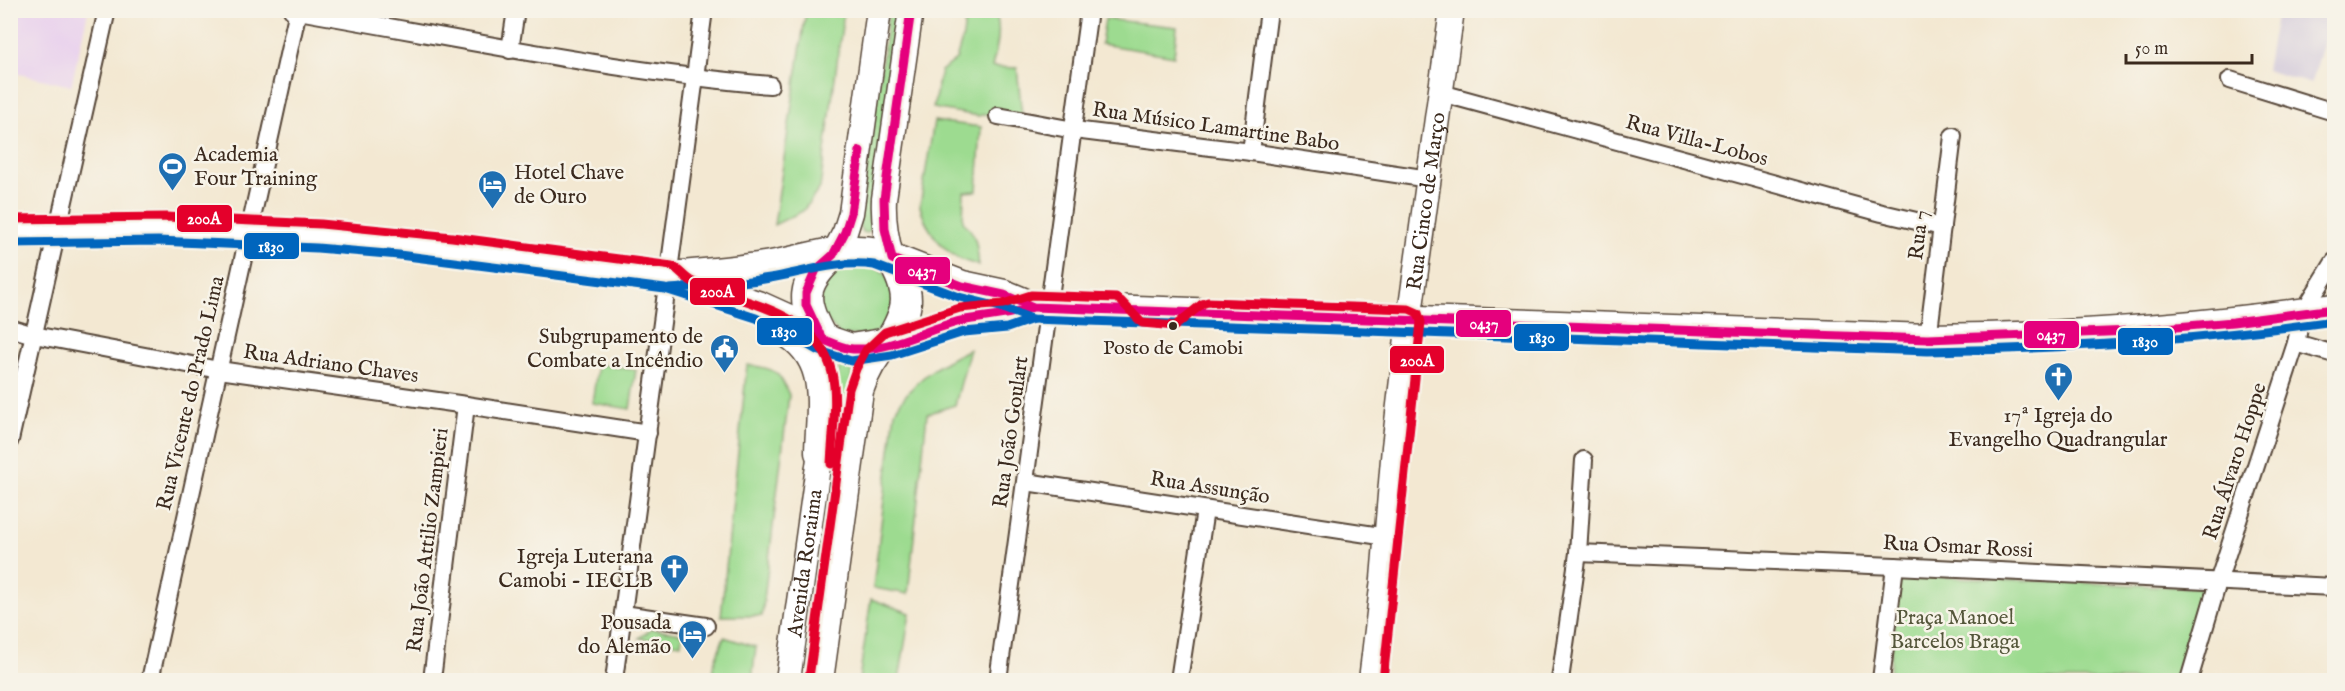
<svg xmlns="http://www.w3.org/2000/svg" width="2345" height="691" font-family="'IM FELL English',serif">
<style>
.built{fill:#e9d2ed}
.industrial{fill:#c9bfd7}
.green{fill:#9ddb90;stroke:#6c8257;stroke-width:1.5}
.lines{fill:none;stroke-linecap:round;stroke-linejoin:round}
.street-casing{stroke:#574639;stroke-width:20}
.secondary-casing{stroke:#574639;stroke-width:27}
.highway-casing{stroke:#574639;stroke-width:33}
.street{stroke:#fff;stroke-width:16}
.secondary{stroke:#fff;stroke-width:24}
.highway{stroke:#fff;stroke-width:30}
.bus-1-casing{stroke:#f7f3e8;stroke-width:14}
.bus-2-casing{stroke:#f7f3e8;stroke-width:14}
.bus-3-casing{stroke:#f7f3e8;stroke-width:14}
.bus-1{stroke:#e5007d;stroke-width:9}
.bus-2{stroke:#0065bd;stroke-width:9}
.bus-3{stroke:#e4002b;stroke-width:9}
.bus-dot{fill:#3b2a1e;stroke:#f7f3e8;stroke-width:2}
.labels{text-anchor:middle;stroke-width:5;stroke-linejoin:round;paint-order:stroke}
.bus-label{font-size:20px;fill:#3b2a1e;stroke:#f7f3e8}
.street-label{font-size:21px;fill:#3b2a1e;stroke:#f7f3e8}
.poi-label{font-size:21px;fill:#3b2a1e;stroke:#f7f3e8;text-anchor:end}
.park-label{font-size:21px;fill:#54563a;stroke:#f7f3e8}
.line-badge{stroke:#f7f3e8;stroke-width:2}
.badge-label{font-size:16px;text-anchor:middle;font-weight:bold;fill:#fff}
</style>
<rect width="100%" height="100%" fill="#f7f3e8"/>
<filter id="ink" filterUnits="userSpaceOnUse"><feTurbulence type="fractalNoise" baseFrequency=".0167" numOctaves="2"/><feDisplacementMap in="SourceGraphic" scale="12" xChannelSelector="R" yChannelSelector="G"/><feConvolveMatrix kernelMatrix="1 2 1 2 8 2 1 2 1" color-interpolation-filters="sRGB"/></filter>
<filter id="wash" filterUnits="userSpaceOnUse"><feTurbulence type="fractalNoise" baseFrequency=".008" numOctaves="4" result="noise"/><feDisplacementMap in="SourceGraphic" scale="24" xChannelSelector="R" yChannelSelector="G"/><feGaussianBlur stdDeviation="1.35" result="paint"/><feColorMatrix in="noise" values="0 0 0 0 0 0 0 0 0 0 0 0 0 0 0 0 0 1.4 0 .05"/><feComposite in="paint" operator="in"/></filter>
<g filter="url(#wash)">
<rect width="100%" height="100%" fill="#f3e8d2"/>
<!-- built -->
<polygon class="built" points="11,10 88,11 71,86 11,72"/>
<!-- industrial -->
<polygon class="industrial" points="2329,11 2333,12 2311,84 2266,70 2277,11"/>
<!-- green -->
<g class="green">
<polygon points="806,11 844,11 820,188 803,211 774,225"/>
<polygon points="889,11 901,11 873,227 867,233 863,232 859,226"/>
<path d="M966 11H995C1002 30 997 48 992 67L1017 68 1022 115 991 113 978 116 933 108 941 71 956 60 963 36Z"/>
<polygon points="1105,19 1177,27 1174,56 1101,44"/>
<path d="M934 121 981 127 977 191 964 192 963 222C977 233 977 248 979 266 972 263 963 261 956 257 940 247 924 225 920 206Z"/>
<path d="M858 258 885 273 897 298C879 336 883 336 840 335L818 311 829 269Z"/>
<path d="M970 349 955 405 927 414 908 594 873 588 895 411C913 380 938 364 970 349Z"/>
<polygon points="845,361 850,362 853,368 810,680 797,680 839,367"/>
<polygon points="598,364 636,370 630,409 592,403"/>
<path d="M747 365C774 368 779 370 789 395L762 616H721Z"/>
<polygon points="1899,575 2206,588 2174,680 1889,680"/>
<polygon points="871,599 910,613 899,680 859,680"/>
<polygon points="652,629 676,632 682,635 681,644 639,638"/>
<polygon points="724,637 756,647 752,680 712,680 713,666"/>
</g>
</g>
<g filter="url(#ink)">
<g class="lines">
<defs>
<g id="street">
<path d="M292 10C451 37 609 71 770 85"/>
<polyline points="510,50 516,10"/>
<polyline points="2230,80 2334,112"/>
<polyline points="1441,93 1882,213 1942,227"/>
<polyline points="998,116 1074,130 1251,152 1429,179"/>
<polyline points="1251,152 1269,10"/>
<polyline points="10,328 34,335 219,370 466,405 648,433"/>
<polyline points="1928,339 1953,136"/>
<polyline points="2296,343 2334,354"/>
<polyline points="10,440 107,10"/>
<polyline points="1026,482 1387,537"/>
<polyline points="1578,553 1895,566 2334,587"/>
<polyline points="623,614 706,626"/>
<polyline points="150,680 298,10"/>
<polyline points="432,680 466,405"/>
<polyline points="614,680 704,10"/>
<polyline points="998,680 1089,10"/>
<polyline points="1179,680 1205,510"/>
<polyline points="1560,680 1578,553 1584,460"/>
<polyline points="1881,680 1895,566"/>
<polyline points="2189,680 2218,582 2296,343 2302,314 2334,262"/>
</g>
<g id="secondary">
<polyline points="833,255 845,232 851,213 879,10"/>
<path d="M892 259C886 239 883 220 884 199L911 10"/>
<path id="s1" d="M788 680 820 452 825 435"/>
<path d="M821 680 861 391C867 372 875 358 889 343"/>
<path id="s2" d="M1371 680 1383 579 1394 447 1409 321 1452 10"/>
</g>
<g id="highway">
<polyline points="10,231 158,229 318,236 400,243 668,277 760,307 791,321 822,339 851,349 889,343 962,320 1005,316 1033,307"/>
<path d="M668 277C700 274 733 272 764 267 801 262 841 245 877 253L962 286 1004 295 1033 307 1049 308 1928 339C2063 338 2200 329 2334 309"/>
<path d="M784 330C833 358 821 406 820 452"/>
<path d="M822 339C801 301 800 285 833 255"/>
<path d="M889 343C910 309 912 294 892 259"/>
</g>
</defs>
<!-- street casing -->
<use href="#street" class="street-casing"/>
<!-- secondary casing -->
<use href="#secondary" class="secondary-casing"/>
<!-- highway casing -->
<use href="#highway" class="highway-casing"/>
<!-- street -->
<use href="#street" class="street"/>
<!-- secondary -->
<use href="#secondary" class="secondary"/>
<!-- highway -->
<use href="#highway" class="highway"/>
<defs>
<g id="bus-1">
<polyline points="911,10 884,199 885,229 892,259 962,286 1004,295 1033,307 1928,339 2131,331 2233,322 2334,309"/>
<path d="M860 151 851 213 845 232 833 255 816 270 806 293V305L822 339C832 343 842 348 853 349 890 351 926 329 961 321 984 316 1008 316 1030 308"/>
</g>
<g id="bus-2">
<polyline points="10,243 158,241 317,248 399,255 665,289 756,318 786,332 817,350 851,361 892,355 964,332 1007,328 1033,319"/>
<path d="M669 289C703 286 736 284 770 278 805 272 838 260 874 265L959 297 1000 307 1032 319 1928 351C2064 349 2199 340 2334 321"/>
</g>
<g id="bus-3">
<path d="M10 219 166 217 321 224 452 237 672 266C680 270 685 279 693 282 743 304 817 310 832 373 838 400 832 437 831 464"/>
<polyline points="809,678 849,389 856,369 866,350 885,332 960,308 1003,304 1031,295 1116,298 1121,301 1142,323 1175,326 1202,304 1208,302 1409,309 1418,313 1421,322 1383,680"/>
</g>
</defs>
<!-- bus-1 casing -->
<use href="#bus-1" class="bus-1-casing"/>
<!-- bus-2 casing -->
<use href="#bus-2" class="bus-2-casing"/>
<!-- bus-3 casing -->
<use href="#bus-3" class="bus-3-casing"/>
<!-- bus-1 -->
<use href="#bus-1" class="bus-1"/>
<!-- bus-2 -->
<use href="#bus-2" class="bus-2"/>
<!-- bus-3 -->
<use href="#bus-3" class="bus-3"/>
</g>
</g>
<!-- icons -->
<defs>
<symbol id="stadium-pin" viewBox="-11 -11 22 30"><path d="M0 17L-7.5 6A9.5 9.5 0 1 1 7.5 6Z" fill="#1f6fb2" stroke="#f7f3e8"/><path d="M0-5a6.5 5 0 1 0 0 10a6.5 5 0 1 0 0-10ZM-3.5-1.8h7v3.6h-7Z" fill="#fff"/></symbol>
<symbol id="hotel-pin" viewBox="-11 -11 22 30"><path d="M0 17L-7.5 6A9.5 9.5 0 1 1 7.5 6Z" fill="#1f6fb2" stroke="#f7f3e8"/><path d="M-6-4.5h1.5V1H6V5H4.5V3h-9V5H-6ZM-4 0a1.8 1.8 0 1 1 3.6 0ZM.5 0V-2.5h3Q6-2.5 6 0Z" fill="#fff"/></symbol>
<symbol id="civic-pin" viewBox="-11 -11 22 30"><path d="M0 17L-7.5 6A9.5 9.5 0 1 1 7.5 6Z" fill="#1f6fb2" stroke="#f7f3e8"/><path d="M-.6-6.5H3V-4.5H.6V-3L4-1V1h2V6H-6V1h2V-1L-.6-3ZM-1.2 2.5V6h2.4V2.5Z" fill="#fff"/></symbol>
<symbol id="church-pin" viewBox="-11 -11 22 30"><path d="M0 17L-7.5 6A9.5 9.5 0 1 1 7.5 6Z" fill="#1f6fb2" stroke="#f7f3e8"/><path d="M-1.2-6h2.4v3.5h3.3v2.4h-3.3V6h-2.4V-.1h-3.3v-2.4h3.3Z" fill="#fff"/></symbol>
</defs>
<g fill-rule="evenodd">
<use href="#stadium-pin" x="156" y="150" width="33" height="45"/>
<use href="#hotel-pin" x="476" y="168" width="33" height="45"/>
<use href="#civic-pin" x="708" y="332" width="33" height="45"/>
<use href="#church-pin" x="2042" y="360" width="33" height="45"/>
<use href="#church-pin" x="658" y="552" width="33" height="45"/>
<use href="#hotel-pin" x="676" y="618" width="33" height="45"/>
</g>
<!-- markers -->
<circle class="bus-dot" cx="1173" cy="326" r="5"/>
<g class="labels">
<!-- bus labels -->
<g class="bus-label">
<text x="1173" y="354">Posto de Camobi</text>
</g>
<!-- street labels -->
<g class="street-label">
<text transform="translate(1216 126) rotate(8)" y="7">Rua Músico Lamartine Babo</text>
<text transform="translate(1697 140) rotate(15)" y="7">Rua Villa-Lobos</text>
<text dy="7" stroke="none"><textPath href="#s2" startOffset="482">Rua Cinco de Março</textPath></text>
<text transform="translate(1918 235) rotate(-83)" y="7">Rua 7</text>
<text transform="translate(331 363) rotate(8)" y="7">Rua Adriano Chaves</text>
<text transform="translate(190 393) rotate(-77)" y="7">Rua Vicente do Prado Lima</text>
<text transform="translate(1010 432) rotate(-82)" y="7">Rua João Goulart</text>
<text transform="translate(2234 461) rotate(-72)" y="7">Rua Álvaro Hoppe</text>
<text transform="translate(1210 487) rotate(9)" y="7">Rua Assunção</text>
<text transform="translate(427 540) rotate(-83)" y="7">Rua João Attilio Zampieri</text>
<text transform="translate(1958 546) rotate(3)" y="7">Rua Osmar Rossi</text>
<text dy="7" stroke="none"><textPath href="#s1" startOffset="118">Avenida Roraima</textPath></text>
</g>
<!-- poi labels -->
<g class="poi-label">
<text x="194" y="161" text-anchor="start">Academia<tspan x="194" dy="24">Four Training</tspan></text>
<text x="514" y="179" text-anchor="start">Hotel Chave<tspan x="514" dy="24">de Ouro</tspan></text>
<text x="703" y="343">Subgrupamento de<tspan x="703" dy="24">Combate a Incêndio</tspan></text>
<text x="2058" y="422" text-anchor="middle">17ª Igreja do<tspan x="2058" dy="24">Evangelho Quadrangular</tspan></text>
<text x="653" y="563">Igreja Luterana<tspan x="653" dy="24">Camobi - IECLB</tspan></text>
<text x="671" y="629">Pousada<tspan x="671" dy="24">do Alemão</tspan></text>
</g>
<!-- park labels -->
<g class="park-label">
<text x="1955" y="624">Praça Manoel<tspan x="1955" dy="24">Barcelos Braga</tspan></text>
</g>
</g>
<g class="line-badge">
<rect x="176" y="204" width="57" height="29" rx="6" fill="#e4002b"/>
<rect x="243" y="232" width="57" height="28" rx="6" fill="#0065bd"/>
<rect x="894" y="256" width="57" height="29" rx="6" fill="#e5007d"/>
<rect x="689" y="277" width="57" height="29" rx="6" fill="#e4002b"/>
<rect x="1455" y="309" width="57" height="29" rx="6" fill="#e5007d"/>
<rect x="756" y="317" width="57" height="29" rx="6" fill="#0065bd"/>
<rect x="2023" y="320" width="57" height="29" rx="6" fill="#e5007d"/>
<rect x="1513" y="323" width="57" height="29" rx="6" fill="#0065bd"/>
<rect x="2117" y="327" width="57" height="29" rx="6" fill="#0065bd"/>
<rect x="1389" y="345" width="56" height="29" rx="6" fill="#e4002b"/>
</g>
<g class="badge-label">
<text x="204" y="224">200A</text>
<text x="271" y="252">1830</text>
<text x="922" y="276">0437</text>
<text x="717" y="297">200A</text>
<text x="1484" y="329">0437</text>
<text x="784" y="337">1830</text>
<text x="2051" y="340">0437</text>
<text x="1542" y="343">1830</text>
<text x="2145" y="347">1830</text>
<text x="1417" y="366">200A</text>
</g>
<!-- margin -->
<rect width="2345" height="691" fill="none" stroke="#f7f3e8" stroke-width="36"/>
<!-- scale -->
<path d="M2126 54v9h126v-9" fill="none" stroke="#3b2a1e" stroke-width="3"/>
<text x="2135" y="54" font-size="18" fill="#3b2a1e" stroke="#f7f3e8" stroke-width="4.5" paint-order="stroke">50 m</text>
</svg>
